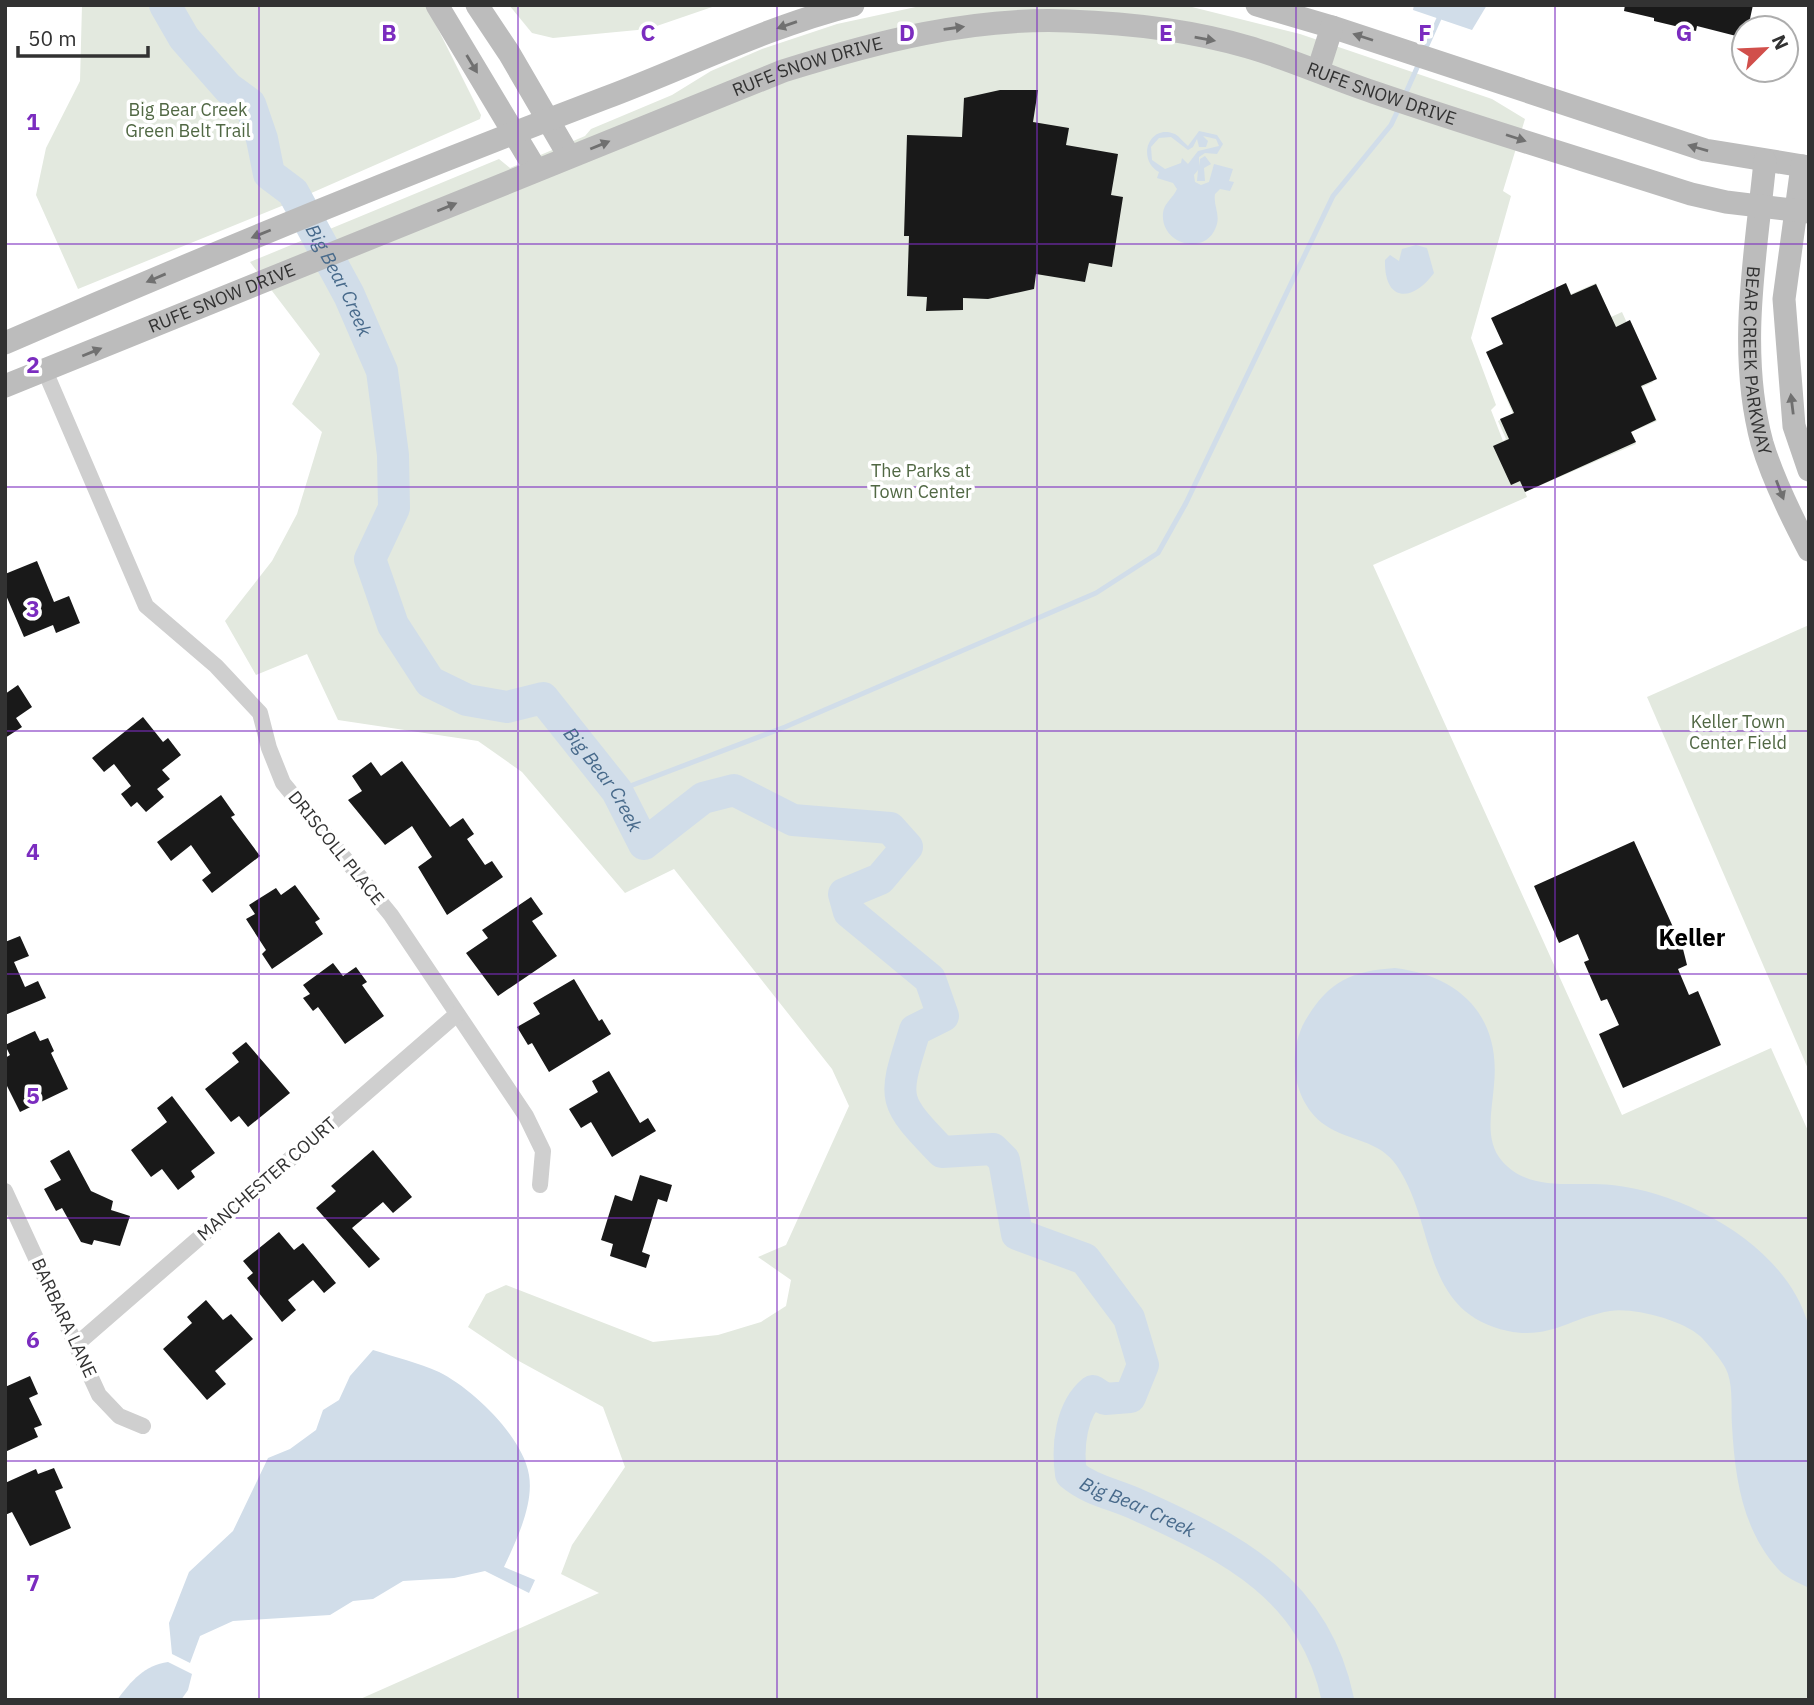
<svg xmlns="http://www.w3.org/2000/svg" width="1814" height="1705" font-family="'IBM Plex Sans',sans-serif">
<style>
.green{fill:#e3e9df}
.water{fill:#d1dde9;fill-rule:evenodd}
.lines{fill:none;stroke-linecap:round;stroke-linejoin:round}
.stream{stroke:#d1dde9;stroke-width:5}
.river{stroke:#d1dde9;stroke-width:32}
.building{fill:#191919}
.minor{stroke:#cfcfcf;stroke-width:16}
.secondary{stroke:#bcbcbc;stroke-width:23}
.oneway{fill:#707070}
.grid{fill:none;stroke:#7b2cbf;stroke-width:2;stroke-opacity:0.55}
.labels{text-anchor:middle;stroke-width:7;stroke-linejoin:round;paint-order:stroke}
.street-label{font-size:18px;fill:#323232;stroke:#fff}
.park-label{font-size:18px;fill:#516844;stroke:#fff}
.water-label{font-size:19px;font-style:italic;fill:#486a8b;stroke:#fff}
.district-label{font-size:24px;font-weight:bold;fill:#000;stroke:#fff}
.grid-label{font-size:23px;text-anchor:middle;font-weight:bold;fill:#7b2cbf;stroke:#fff;stroke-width:7;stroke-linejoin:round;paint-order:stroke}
</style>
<rect width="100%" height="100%" fill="#fff"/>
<!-- green -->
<g class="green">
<polygon points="82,5 426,5 481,115 480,119 284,205 78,289 36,195 46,148 80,81"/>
<polygon points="509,5 718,5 648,29 553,38 532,33"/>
<polygon points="925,5 1184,5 1300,34 1492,99 1525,119 1503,191 1511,196 1471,338 1496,405 1491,410 1503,441 1506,439 1498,421 1513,414 1487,353 1504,345 1567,285 1571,294 1596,283 1611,317 1622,312 1627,323 1631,322 1652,370 1648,372 1653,382 1642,387 1657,421 1631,432 1636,444 1525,492 1527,497 1373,565 1622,1115 1771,1048 1809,1133 1809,1700 358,1700 599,1593 561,1574 572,1545 625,1467 603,1407 517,1360 468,1327 486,1294 506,1285 653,1342 718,1335 761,1322 786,1306 791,1280 758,1257 786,1245 849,1106 832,1069 674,869 625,893 522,772 478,741 338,720 307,654 256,675 225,621 272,561 297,514 322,432 292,404 320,354 250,262 499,159 510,168 585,136 591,129 672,95 711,71 762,49 837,24"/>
<polygon points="1809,625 1809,1071 1647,697"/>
</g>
<!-- water -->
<g class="water">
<polygon points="1414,5 1487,5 1472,30 1413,10"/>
<path d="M1199 131 1217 135 1223 144 1217 154 1205 153 1199 157V166L1200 159 1205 156 1211 164 1204 168 1205 181H1197L1198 170 1194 175 1195 182 1201 185 1209 182 1214 164 1233 169 1229 181 1234 182 1230 191 1220 189 1215 194C1213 206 1221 215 1216 227 1205 257 1160 244 1163 213 1164 203 1173 198 1177 189L1173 183 1157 178 1159 172C1136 159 1149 123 1175 134 1180 137 1183 142 1188 146ZM1203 136 1216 139 1219 146 1198 151 1188 164 1182 158 1181 163 1165 169 1152 160 1151 147 1159 138 1171 137 1188 150 1193 147 1197 139 1199 147H1206L1208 141Z"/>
<path d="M1416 245 1427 248 1434 273C1412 303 1384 302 1385 260L1390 255 1399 261 1402 249Z"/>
<path d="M1395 968C1460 976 1501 1016 1494 1085 1492 1111 1484 1140 1502 1161 1530 1193 1574 1181 1612 1185 1687 1193 1786 1246 1808 1324 1814 1346 1809 1376 1809 1398 1809 1462 1809 1525 1809 1588 1799 1583 1785 1577 1778 1569 1742 1529 1735 1477 1732 1426 1731 1410 1733 1389 1728 1374 1725 1363 1708 1344 1700 1336 1682 1320 1633 1307 1610 1311 1572 1317 1550 1340 1508 1331 1420 1312 1437 1225 1397 1166 1379 1139 1349 1142 1325 1125 1292 1102 1287 1053 1305 1021 1328 982 1350 971 1395 968Z"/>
<path d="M373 1350C395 1357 419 1363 439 1372 473 1389 523 1437 529 1475 534 1505 516 1541 504 1567L535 1580 529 1593 485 1571 454 1578 403 1581 373 1599 353 1601 330 1615 233 1621 200 1636 190 1663 172 1654 169 1623 189 1572 233 1531 268 1458 290 1449 316 1430 323 1410 339 1400 350 1376Z"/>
<path d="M168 1662 192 1674 188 1690 181 1700H117C131 1681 145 1665 168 1662Z"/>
</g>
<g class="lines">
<!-- stream -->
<g class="stream">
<polyline points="1424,52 1445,5"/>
<polyline points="1404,97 1420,61"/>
<polyline points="617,791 785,727 1096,593 1158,553 1186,503 1333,196 1391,125 1400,106"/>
</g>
<!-- river -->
<path class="river" id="s1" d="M165 5 184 38 228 88 250 104 262 139 269 174 293 192 349 295 382 371 393 455 394 508 370 559 393 625 430 682 467 700 507 707 543 698 617 791 644 844 703 798 734 790 793 820 890 828 907 847 880 879 844 894 849 912 930 979 943 1016 915 1030C893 1100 891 1099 942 1152L993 1149 1004 1160 1017 1234 1085 1259 1129 1318 1143 1365 1130 1397 1105 1399 1093 1391C1071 1409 1067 1446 1071 1474 1091 1491 1115 1494 1138 1505 1233 1548 1315 1589 1338 1700"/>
</g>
<!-- building -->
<g class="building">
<polygon points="1625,5 1753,5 1748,28 1744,28 1744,38 1697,26 1696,31 1654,21 1654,18 1624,11"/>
<polygon points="1000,90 1038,90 1033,122 1069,128 1066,145 1118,154 1111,195 1123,197 1112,267 1089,263 1085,282 1036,274 1034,289 988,299 963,298 963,310 926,311 927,297 907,296 909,236 904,236 907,135 962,137 964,98"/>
<polygon points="1566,283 1571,295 1596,284 1616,327 1630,320 1657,379 1641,386 1656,420 1631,432 1636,442 1525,492 1520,481 1511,485 1493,446 1509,439 1500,419 1514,413 1486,352 1503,344 1491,318"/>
<polygon points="37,561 54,602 69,596 80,623 56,633 53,625 24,637 5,593 5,574"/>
<polygon points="18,685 32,707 16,718 22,727 5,738 5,694"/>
<polygon points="143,717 163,742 168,738 181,755 162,770 170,779 157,789 164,797 146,812 137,802 131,807 121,794 131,786 114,764 104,772 92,758"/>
<polygon points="402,761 450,827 463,818 474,834 467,839 485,865 492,861 503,877 447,915 418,867 432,857 412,826 385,845 348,800 362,791 352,776 371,762 381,776"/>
<polygon points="221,795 235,815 231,817 260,856 212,893 202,880 211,873 191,845 171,861 157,842"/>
<polygon points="1634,841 1683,949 1687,965 1678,969 1689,995 1698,991 1721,1045 1623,1088 1599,1034 1619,1025 1607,999 1601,1001 1584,962 1589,960 1578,934 1559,943 1534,886"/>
<polygon points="295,885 320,919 315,922 323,934 272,969 262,954 266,950 246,919 255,914 249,905 276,888 281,895"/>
<polygon points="531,897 543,914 532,921 557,956 498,996 466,953 488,938 482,930"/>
<polygon points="20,936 29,956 14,962 25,987 38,981 46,998 5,1015 5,942"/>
<polygon points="333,963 343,976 356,967 367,982 362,985 384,1016 345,1044 318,1007 313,1011 303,998 310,994 303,985"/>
<polygon points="574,979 599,1021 602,1019 611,1034 549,1072 532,1043 528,1045 517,1027 540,1014 533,1003"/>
<polygon points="35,1031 40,1041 48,1038 54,1051 51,1053 68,1089 20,1112 5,1082 5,1058 10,1055 5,1045"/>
<polygon points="246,1042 290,1093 248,1127 239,1116 231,1122 205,1089 239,1062 232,1053"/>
<polygon points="609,1071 640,1123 648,1118 656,1131 612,1157 591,1122 581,1128 569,1109 598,1092 592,1081"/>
<polygon points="172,1096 215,1153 191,1171 195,1177 178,1190 162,1169 151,1177 131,1150 167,1122 157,1108"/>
<polygon points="69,1150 91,1191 113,1201 111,1210 130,1216 120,1246 94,1240 92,1245 81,1242 62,1208 56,1211 44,1189 61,1180 50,1161"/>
<polygon points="373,1150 412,1197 393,1213 383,1202 352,1228 380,1259 369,1268 316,1208 336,1191 331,1186"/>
<polygon points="640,1175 672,1185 667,1202 658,1199 642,1252 650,1255 646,1268 610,1256 613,1244 601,1240 615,1195 632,1201"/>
<polygon points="279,1232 294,1250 303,1243 336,1283 324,1293 313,1280 288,1300 296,1310 282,1322 247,1278 253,1273 243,1261"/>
<polygon points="206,1300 223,1320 231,1314 253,1339 215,1371 226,1384 207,1400 163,1349 192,1323 187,1317"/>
<polygon points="30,1376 38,1394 29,1398 42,1425 34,1428 38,1437 5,1452 5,1387"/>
<polygon points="54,1468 63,1488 55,1491 71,1528 30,1546 12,1512 5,1515 5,1483 36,1469 38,1474"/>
</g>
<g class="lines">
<!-- minor -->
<g class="minor">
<polyline points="45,371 146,606 216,666 260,713 269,748 283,783 391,915 526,1116 543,1151 540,1185"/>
<polyline points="5,1191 99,1395 119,1416 143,1426"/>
<polyline points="77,1344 457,1014"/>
</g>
<!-- secondary -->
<g class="secondary">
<polyline points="437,5 536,170"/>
<polyline points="477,5 509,53 569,156"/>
<polyline points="1257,5 1332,27 1705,150 1809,167"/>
<polyline points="1318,71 1332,27"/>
<path id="s2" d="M1765 161C1756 254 1737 350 1762 443 1773 480 1791 516 1809 550"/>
<polyline points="1802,166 1784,299 1794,426 1809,470"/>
<path d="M5 343C203 257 403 175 605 98 688 67 766 27 853 5"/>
<path id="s3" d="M5 386 783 71C876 42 971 17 1069 21 1126 23 1193 31 1248 47 1290 59 1331 78 1373 92 1478 128 1585 160 1691 194L1726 202 1809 212"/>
</g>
</g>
<!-- one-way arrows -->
<defs><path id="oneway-solid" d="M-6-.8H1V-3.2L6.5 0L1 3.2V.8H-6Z" transform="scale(1.75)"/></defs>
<g class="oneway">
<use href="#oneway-solid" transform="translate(787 25) rotate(161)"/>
<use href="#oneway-solid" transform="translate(954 28) rotate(-8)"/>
<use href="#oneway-solid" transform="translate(1363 37) rotate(-162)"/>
<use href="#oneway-solid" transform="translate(1205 39) rotate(10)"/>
<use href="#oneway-solid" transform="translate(472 64) rotate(59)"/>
<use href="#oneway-solid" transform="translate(1516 138) rotate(18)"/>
<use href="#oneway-solid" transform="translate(600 145) rotate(-22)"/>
<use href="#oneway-solid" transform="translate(1698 148) rotate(-164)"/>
<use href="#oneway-solid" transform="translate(447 207) rotate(-22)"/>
<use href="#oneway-solid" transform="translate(261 234) rotate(158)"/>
<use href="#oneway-solid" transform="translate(156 278) rotate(157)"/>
<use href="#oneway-solid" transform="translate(92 352) rotate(-22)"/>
<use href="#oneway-solid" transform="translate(1792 404) rotate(-97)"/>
<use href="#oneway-solid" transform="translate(1780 490) rotate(69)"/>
</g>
<!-- grid -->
<path class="grid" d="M259 5V1700M518 5V1700M777 5V1700M1037 5V1700M1296 5V1700M1555 5V1700M5 244H1809M5 487H1809M5 731H1809M5 974H1809M5 1218H1809M5 1461H1809"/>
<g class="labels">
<!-- street labels -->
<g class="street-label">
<text dy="6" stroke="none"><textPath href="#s3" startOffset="864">RUFE SNOW DRIVE</textPath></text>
<text dy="6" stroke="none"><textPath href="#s3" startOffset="1454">RUFE SNOW DRIVE</textPath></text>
<text dy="6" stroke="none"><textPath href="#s3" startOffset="234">RUFE SNOW DRIVE</textPath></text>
<text dy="6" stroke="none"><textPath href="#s2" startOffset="201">BEAR CREEK PARKWAY</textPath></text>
<text transform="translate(336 848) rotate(51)" y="6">DRISCOLL PLACE</text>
<text transform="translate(267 1179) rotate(-41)" y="6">MANCHESTER COURT</text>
<text transform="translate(64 1318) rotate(65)" y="6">BARBARA LANE</text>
</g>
<!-- park labels -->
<g class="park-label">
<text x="188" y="116">Big Bear Creek<tspan x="188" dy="21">Green Belt Trail</tspan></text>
<text x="921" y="477">The Parks at<tspan x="921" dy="21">Town Center</tspan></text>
<text x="1738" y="728">Keller Town<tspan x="1738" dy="21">Center Field</tspan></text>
</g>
<!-- water labels -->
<g class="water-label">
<text dy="7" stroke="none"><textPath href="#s1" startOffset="334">Big Bear Creek</textPath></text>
<text dy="7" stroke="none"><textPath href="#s1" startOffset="987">Big Bear Creek</textPath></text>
<text dy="7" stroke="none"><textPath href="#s1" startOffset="2348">Big Bear Creek</textPath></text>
</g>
<!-- district labels -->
<g class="district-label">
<text x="1692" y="946">Keller</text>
</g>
</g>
<g class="grid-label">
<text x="389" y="41">B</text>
<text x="648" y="41">C</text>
<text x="907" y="41">D</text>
<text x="1166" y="41">E</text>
<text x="1425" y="41">F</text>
<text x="1684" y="41">G</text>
<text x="33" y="130">1</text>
<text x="33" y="373">2</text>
<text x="33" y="617">3</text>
<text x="33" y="860">4</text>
<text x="33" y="1104">5</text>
<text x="33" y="1348">6</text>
<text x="33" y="1591">7</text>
</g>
<!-- border -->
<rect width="1814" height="1705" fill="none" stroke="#323232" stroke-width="14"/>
<!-- north arrow -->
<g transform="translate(1765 49) rotate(66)"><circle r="33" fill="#ffffff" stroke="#adadad" stroke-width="2"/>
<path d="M0-5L12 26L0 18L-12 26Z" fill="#d14f4b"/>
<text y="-10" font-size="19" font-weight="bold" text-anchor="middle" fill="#323232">N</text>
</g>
<!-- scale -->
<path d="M18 46v10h130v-10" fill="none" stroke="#323232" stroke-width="3.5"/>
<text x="28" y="46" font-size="21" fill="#323232" stroke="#ffffff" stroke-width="5" paint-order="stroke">50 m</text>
</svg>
